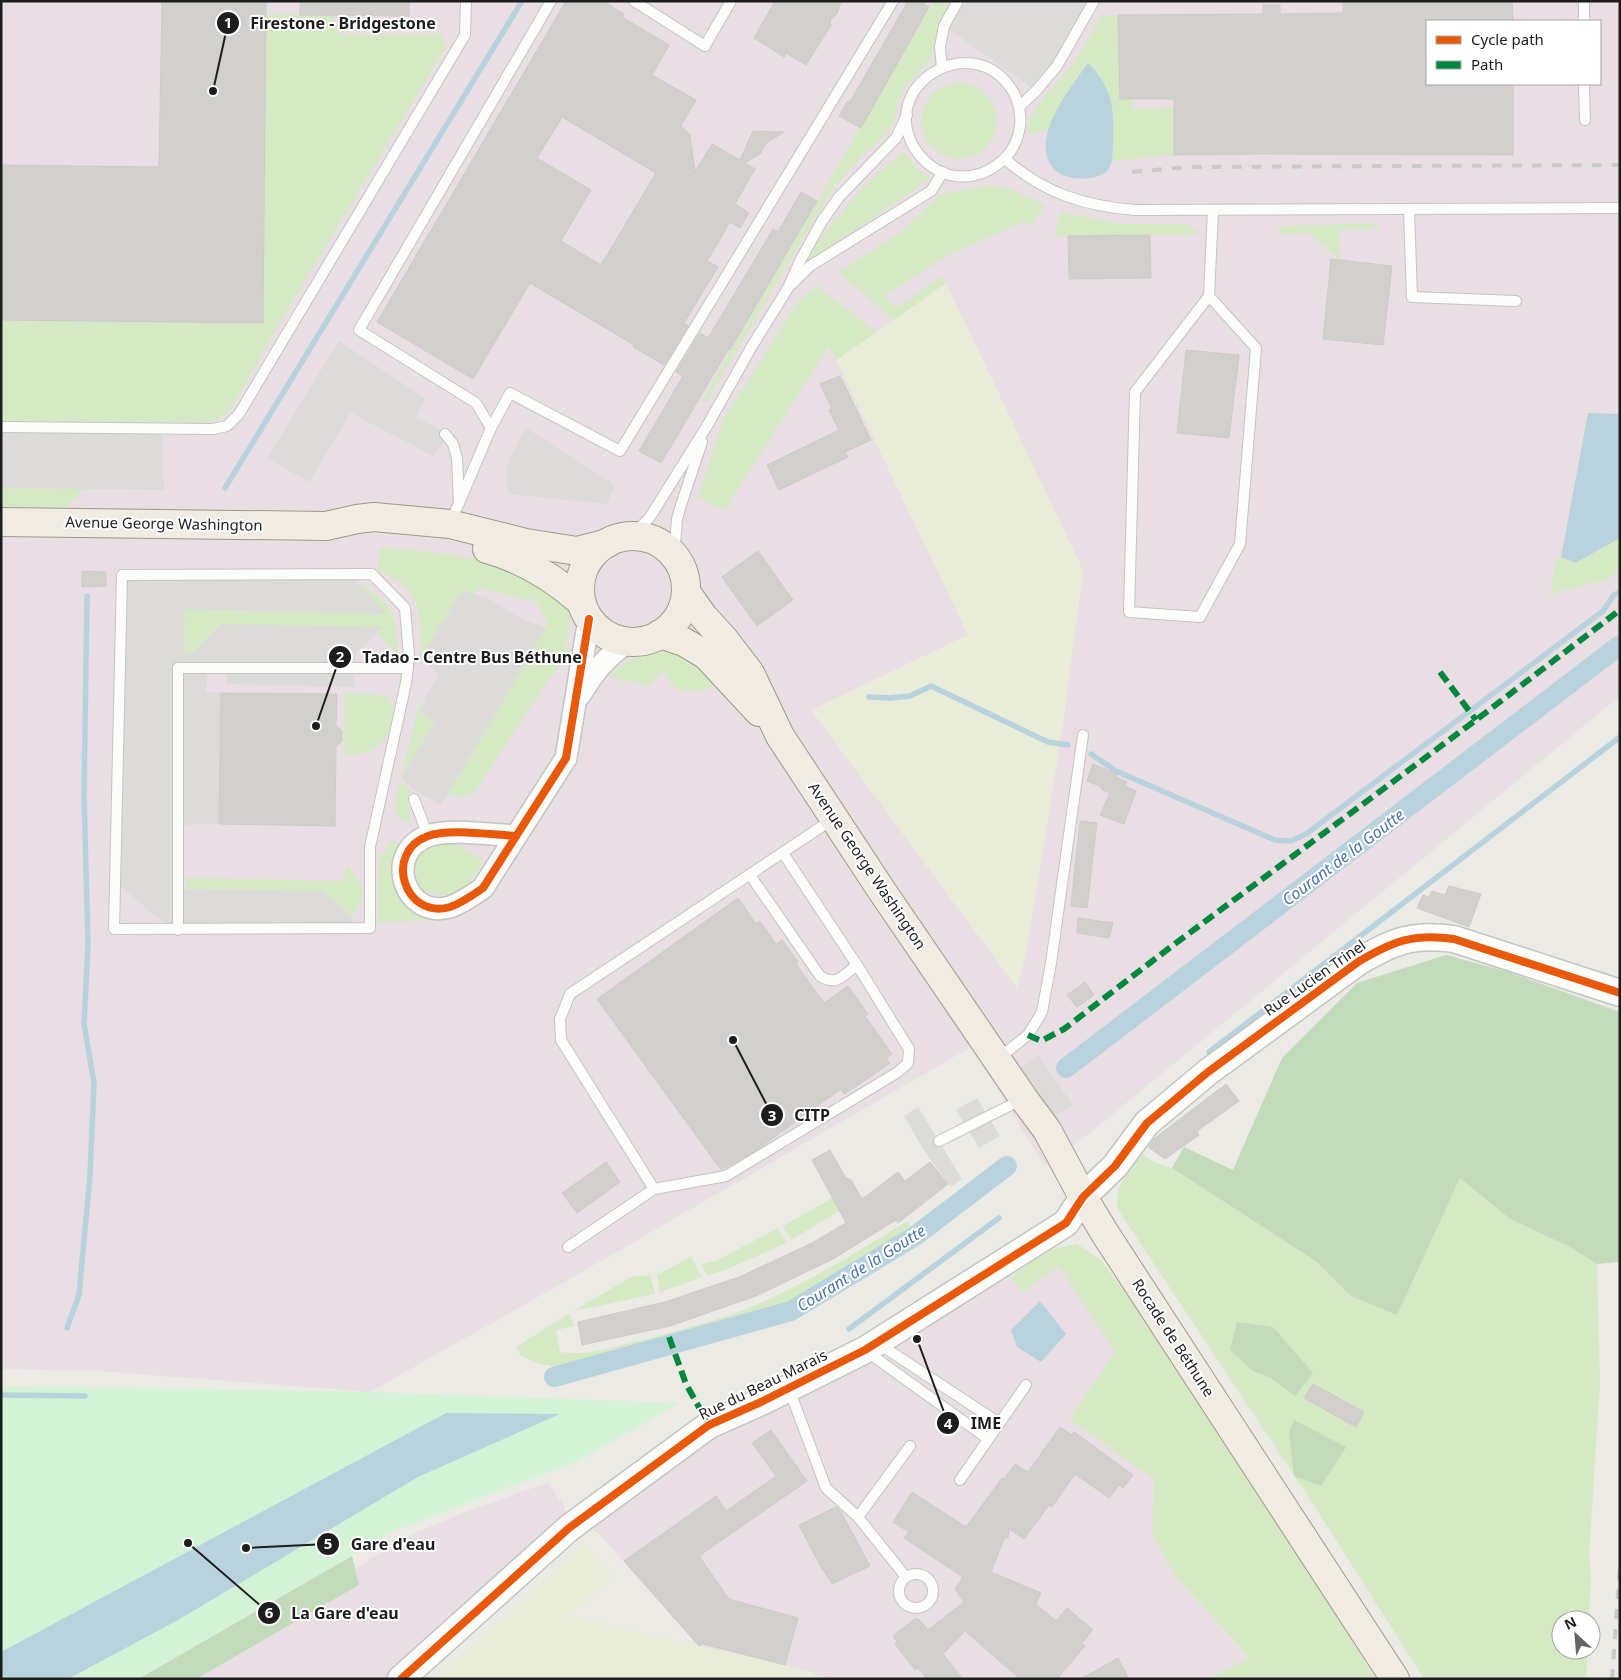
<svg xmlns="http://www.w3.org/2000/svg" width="1621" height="1680" font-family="'Noto Sans',sans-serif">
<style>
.industrial{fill:#e9dee3;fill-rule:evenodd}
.farmland{fill:#e9ecd8}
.grass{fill:#d4e9c4}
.forest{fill:#c3dabb}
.park{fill:#d3f2d6}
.parking{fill:#dcdbd9}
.water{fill:#b9d3de}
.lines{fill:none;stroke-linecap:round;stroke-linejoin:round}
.stream{stroke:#b9d3de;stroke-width:5.5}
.canal{stroke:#b9d3de;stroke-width:20}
.building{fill:#d2d0cc;stroke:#cecbc6;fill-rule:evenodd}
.service-casing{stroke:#c4c4c1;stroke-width:12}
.minor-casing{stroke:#c4c4c1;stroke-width:24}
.tertiary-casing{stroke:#c4c4c1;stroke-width:29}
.primary-casing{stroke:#a19a83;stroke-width:30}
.service{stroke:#fcfcfb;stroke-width:10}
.minor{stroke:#fcfcfb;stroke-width:21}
.tertiary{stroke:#fcfcfb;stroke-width:26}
.primary{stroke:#f0ece3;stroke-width:28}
.rail{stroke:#cacac9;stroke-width:4;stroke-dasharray:10 10;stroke-linecap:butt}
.quiet{stroke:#00873e;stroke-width:6;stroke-dasharray:12 6;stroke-linecap:butt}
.cycleway-casing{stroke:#fff;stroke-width:11}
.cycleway{stroke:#e8590c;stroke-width:8}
.labels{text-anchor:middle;stroke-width:4;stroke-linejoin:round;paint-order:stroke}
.street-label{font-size:15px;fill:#1d1d1d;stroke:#fff}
.water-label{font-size:16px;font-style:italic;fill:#4b72aa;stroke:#fff}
.leader{fill:none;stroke:#1d1d1d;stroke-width:2}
.callout-dot{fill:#1d1d1d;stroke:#fff;stroke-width:2}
.mark-label{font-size:15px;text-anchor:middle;font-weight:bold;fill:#fff}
.callout-label{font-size:16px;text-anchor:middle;font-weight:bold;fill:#1d1d1d;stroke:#fff;stroke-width:4;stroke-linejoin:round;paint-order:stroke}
</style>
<rect width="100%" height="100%" fill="#ebeae5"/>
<!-- industrial -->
<g class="industrial">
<path d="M1 1H1620V696L1090 1133 1045 1166 971 1047 580 1273 370 1392 98 1371 1 1369ZM1427 21H1600V84H1427Z"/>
<polygon points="1002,1264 1022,1292 1059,1265 1115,1352 1069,1419 1154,1479 1152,1533 1175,1575 1249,1659 1208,1679 831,1679 785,1665 699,1646 600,1535 581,1518 644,1471"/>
<polygon points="547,1483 564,1505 569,1528 401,1679 196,1679 359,1585 356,1568 408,1536 468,1511"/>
</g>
<!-- farmland -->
<g class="farmland">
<polygon points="946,283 1083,570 1064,718 1026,954 1017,988 811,710 968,635 836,360"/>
<polygon points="585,1544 614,1576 569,1616 785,1665 831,1679 436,1679"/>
</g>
<!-- grass -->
<g class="grass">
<polygon points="934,1 953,1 943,20 931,58 905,88 899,100 894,122 884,136 864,154 833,188 705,404 701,402"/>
<path d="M266 14 332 15 340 34H442L446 47 276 329 230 411C220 419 214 422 202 423L1 421V320L263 323Z"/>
<polygon points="1118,15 1120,99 1132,99 1133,109 1174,108 1174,155 1112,161 1113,131 1111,99 1059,107 1048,130 1028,134 1029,118 1036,107 1074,63 1101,17"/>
<circle cx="959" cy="121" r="38"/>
<path d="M904 152 918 170 930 178 909 194 812 258 808 256C836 217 866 180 904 152Z"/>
<polygon points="994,185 1008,188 1045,205 1032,225 1023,222 948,255 885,296 897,308 940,277 946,283 894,320 838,272 901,232 937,197 945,193"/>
<polygon points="1061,212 1121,224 1187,224 1201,234 1055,236"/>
<polygon points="1369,223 1383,229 1339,230 1340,260 1309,233 1275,234 1283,226"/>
<polygon points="817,286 877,332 836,360 829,346 725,510 698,498 723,420 798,301"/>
<polygon points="1,488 85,489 64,508 1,507"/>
<polygon points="1620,538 1620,571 1608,579 1550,594 1556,559 1561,557 1575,563"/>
<path d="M380 548C441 552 493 555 545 589 551 593 560 597 564 602 573 615 571 633 565 646L573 650 544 686 475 792 463 797 448 794 548 624 537 602 479 588 475 594 462 591 420 659C423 617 421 587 377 570Z"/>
<path d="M358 583C373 590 392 605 395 622 397 632 397 644 398 654L377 633 382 628 193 653H184L185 609 386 614Z"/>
<path d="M671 652C693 656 700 666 715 682L705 691 676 690 663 671 650 686 609 677C630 656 641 654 671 652Z"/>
<path d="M345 692 387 696C390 700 393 705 394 710 395 724 385 743 372 750 363 754 354 754 344 755Z"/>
<polygon points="419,704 423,706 421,712 435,722 401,779"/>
<path d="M400 782 411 789C406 799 408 806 411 816L406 824C389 809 395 801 400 782Z"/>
<polygon points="393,840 400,845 393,869 392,882 400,897 411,909 432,919 415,921 378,922 379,858"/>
<path d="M442 842 454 844 482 859 483 864C478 871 473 880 466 886 440 909 399 885 417 859 419 856 421 851 424 849 429 846 437 844 442 842Z"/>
<path d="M347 865C355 874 365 887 361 901 360 907 354 912 351 918L323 891 187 889 186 878 344 881Z"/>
<polygon points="1139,1152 1154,1162 1172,1168 1317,1262 1351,1296 1397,1314 1460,1178 1510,1219 1570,1247 1597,1264 1600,1384 1589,1555 1591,1576 1589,1620 1561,1620 1561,1650 1588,1650 1586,1679 1424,1679 1317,1510 1117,1208 1118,1189"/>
<polygon points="850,1188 857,1200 791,1240 783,1226"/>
<path d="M907 1221 913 1228 815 1289 763 1314 668 1343 584 1365 564 1368 540 1364 521 1356 516 1347 570 1313 574 1326 556 1330 560 1352C586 1357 612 1347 638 1341 680 1330 725 1319 765 1301 815 1278 861 1250 907 1221Z"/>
<polygon points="778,1228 786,1243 723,1271 707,1275 701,1264 716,1261"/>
<polygon points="1077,1244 1101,1260 1137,1308 1250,1478 1376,1679 1208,1679 1249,1658 1175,1575 1152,1533 1154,1479 1069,1419 1115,1352 1059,1266 1022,1292 1011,1277 1046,1251"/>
<polygon points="691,1257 702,1277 660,1292 657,1275"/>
<polygon points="650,1275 655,1294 574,1311 631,1277"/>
</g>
<!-- forest -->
<g class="forest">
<polygon points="1446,955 1508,972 1620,1012 1620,1262 1597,1264 1570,1247 1510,1219 1460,1178 1397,1315 1351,1296 1317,1262 1172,1168 1184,1147 1233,1170 1282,1058 1357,983"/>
<polygon points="1237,1322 1273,1327 1313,1373 1295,1396 1271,1378 1253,1371 1230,1350"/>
<polygon points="1294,1420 1346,1447 1321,1486 1294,1476 1289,1432"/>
<polygon points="352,1556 359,1585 196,1679 138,1679"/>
</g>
<!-- park -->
<polygon class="park" points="1,1386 370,1392 680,1403 574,1463 396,1530 138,1679 1,1679"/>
<!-- parking -->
<g class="parking">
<polygon points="958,1 1094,1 1036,91 944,26"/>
<polygon points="339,341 426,399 416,417 449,434 433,456 351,413 309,482 267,458"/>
<polygon points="1,427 162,428 164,490 1,488"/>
<polygon points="526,428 615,485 607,504 508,494 506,472 510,457"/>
<polygon points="350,574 386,614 185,609 184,653 193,653 221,624 383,627 356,653 354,668 354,687 226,684 229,668 208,668 206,692 221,693 219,824 178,825 179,889 323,891 351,918 353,928 178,930 157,918 115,881 122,575"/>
<polygon points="462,591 486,597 523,620 546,628 441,805 418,792 401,779 435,722 421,712 425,698 439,674 420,659"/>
<polygon points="1038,1055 1073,1105 1053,1118 1019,1069"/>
<polygon points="977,1098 1000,1136 979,1148 956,1110"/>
<polygon points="918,1107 962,1179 951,1187 923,1149 904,1116"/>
</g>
<!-- water -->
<g class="water">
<path d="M1088 63C1098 72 1106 85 1110 98 1114 108 1114 147 1112 159 1112 163 1109 170 1106 172 1097 179 1079 180 1069 177 1060 175 1053 170 1049 162 1035 130 1071 88 1088 63Z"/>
<polygon points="1588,413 1620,414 1620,538 1575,563 1561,557"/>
<polygon points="1040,1301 1066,1334 1041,1362 1017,1347 1011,1330"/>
<polygon points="446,1413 560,1414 418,1477 178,1620 68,1679 1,1679 1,1652"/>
</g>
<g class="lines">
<!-- stream -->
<g class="stream">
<polyline points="225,488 522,1"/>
<polyline points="869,697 890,698 910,696 931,686 1048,742 1068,745"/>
<polyline points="1091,754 1116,771 1275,840 1291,841 1306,834 1603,611 1614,595 1620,592"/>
<polyline points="1209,1052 1620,737"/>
<polyline points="67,1328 79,1295 90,1176 94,1083 84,1024 88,944 84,796 87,596"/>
<polyline points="849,1329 999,1218"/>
<polyline points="1,1395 85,1396"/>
</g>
<!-- canal -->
<g class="canal">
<polyline points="1066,1068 1620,645"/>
<polyline points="554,1377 791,1311 915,1236 1007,1166"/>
</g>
</g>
<!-- building -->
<g class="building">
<polygon points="162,1 266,1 263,323 1,320 1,165 159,167"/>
<polygon points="300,1 409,1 409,16 300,15"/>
<path d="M566 1H603L624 14 622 17 669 45 652 75 696 100 681 126 690 135 695 172 712 144 740 160 753 131 784 132 766 143 761 153 745 163 755 169 735 204 749 213 740 228 730 222 707 261 718 267 684 323 688 326 664 365 633 347 634 345 530 283 473 379 377 322ZM562 117 656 173 601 265 561 241 591 190 537 158Z"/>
<polygon points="775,1 841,1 837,14 830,20 831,25 806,65 786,53 784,57 754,38"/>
<polygon points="908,1 919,1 929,7 861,128 839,116 848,101 850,102"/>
<polygon points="1343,1 1512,1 1513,21 1427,21 1427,84 1513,84 1513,155 1259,154 1174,155 1174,99 1120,99 1118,15 1263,14 1263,5 1280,5 1280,14 1343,13"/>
<polygon points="801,192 817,201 730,350 728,350 661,463 639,451 683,376 676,372 700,333 708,338 773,229 778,232"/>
<polygon points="1150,235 1151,278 1069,279 1068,236"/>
<polygon points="1331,259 1392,266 1383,345 1323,339"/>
<polygon points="1186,350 1239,355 1229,438 1177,433"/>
<polygon points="840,376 871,440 845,452 848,457 779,490 767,465 839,430 829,410 832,409 820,384"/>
<polygon points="758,551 793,600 757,626 722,577"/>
<polygon points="82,571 106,572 106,586 82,587"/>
<polygon points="221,693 337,694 336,725 342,731 342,741 336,747 335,826 219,824"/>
<polygon points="1093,764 1117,774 1116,777 1127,782 1125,786 1136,791 1124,824 1100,815 1110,793 1101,789 1102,787 1087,781"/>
<polygon points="1080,821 1097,823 1087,908 1071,906"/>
<polygon points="1449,886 1481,894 1469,927 1417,908 1423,895 1429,897 1432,891 1445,895"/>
<polygon points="738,898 756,924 760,921 776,944 782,940 798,962 796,964 824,1003 848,986 868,1014 865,1016 892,1054 886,1058 890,1063 870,1077 844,1094 841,1089 755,1151 721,1170 597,999"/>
<polygon points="1078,918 1113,923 1109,938 1077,933"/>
<polygon points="1085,982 1094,995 1077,1007 1067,995"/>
<polygon points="1226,1084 1239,1101 1197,1131 1199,1135 1165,1159 1148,1147 1155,1138"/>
<polygon points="830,1150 846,1178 851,1180 862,1199 898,1172 905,1181 930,1162 948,1184 898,1223 896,1220 833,1259 756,1296 670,1326 582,1345 578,1322 665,1302 739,1277 812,1243 846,1223 812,1160"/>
<polygon points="606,1162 620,1182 577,1213 562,1193"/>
<polygon points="1313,1384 1364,1412 1356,1427 1304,1398"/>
<polygon points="1060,1427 1072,1435 1074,1432 1133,1475 1123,1488 1119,1485 1109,1498 1075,1474 1052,1507 1049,1505 1024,1539 1009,1529 1008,1538 1005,1537 991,1572 1041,1593 1036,1604 1056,1621 1067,1608 1093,1630 1082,1643 1085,1646 1057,1679 1020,1679 965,1631 943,1654 963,1679 927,1679 918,1668 915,1670 895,1644 897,1642 893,1636 916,1618 918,1620 919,1619 928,1630 964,1602 955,1589 963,1577 904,1538 909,1532 893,1522 912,1492 966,1527 1002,1478 1004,1479 1015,1464 1028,1472"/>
<polygon points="771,1430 807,1481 699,1556 729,1599 798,1618 785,1665 703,1644 699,1646 624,1561 716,1496 726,1511 776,1476 752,1443"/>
<polygon points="836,1507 840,1510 870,1566 832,1584 824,1571 823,1571 799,1525"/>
<polygon points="1118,1658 1129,1679 1081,1679"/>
</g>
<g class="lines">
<defs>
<g id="service">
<polyline points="634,1 705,46 731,1"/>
<polyline points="1584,21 1584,1"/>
<polyline points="942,68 940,47 944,26 958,1"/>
<polyline points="1584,84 1585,120"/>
<path d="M1019 107C1017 102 1016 95 1012 90 972 27 876 86 915 149 924 163 939 174 955 176 986 180 1016 158 1020 126 1021 120 1020 113 1019 107L1036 91 1057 66 1094 1"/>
<path d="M1005 159C1044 193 1084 206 1135 210L1620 208"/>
<polyline points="1409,209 1412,297 1516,301"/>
<polyline points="792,284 810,266 931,191 943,172"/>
<polyline points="1209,296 1256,348 1240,544 1200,617 1129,612 1135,392 1209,296 1213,210"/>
<polyline points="1,427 213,429 227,426 239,414 465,35 466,1"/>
<polyline points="491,428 476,403 359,330 551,1"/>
<polyline points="445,434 453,444 457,458 459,503 450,523"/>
<polyline points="459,503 491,428 510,393 620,451 893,1"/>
<polyline points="632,536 650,517 707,426 752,346 788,288 800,261 822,221 839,197 896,138 907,115"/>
<polyline points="674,556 677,519 681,505 702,442"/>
<polygon points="372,574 405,608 409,656 406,683 370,847 370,928 114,929 122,575"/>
<polyline points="414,799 428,836"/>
<polyline points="783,853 857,965 909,1049 908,1063 898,1072 726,1176 654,1189 561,1040 560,1019 570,994 833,819"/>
<path d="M750 875 820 976C837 987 843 975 857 965"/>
<polyline points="178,930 178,668 408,668"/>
<polyline points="999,1058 1028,1035 1042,1012 1051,963 1083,735"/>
<polyline points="939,1141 1023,1099"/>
<polyline points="568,1247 654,1189"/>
<polyline points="879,1344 999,1423"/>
<polyline points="866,1351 988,1439"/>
<polyline points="789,1389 826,1488 858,1517 906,1577"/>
<polyline points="960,1480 1026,1385"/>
<polyline points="858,1517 910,1446"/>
<circle cx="916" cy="1591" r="17"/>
</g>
<g id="minor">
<path d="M580 695C596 669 604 660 627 642"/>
<path d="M516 836C494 835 448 828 428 836 383 852 404 920 450 907 462 903 473 895 483 888L566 758 589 619"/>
</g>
<path id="tertiary" d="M401 1679 569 1528 709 1425 761 1402 865 1350 1066 1223 1083 1197 1115 1166 1147 1123 1208 1072 1358 962C1393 941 1414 933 1454 939L1620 993"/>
<g id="primary">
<polyline points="1,522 326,526 357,519 374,517 450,524 526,543 577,551 608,543"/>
<circle cx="633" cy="589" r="53"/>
<path d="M487 549C523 559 553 577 581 602"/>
<polyline points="686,592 703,616 724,639 750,673 780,736 882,891 1024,1099 1047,1130 1083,1197 1106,1235 1395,1679"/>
<polyline points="660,634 684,642 706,655 759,712"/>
</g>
</defs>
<!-- service casing -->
<use href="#service" class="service-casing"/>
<!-- minor casing -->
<use href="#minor" class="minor-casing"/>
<!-- tertiary casing -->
<use href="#tertiary" class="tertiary-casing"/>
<!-- primary casing -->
<use href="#primary" class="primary-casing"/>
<!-- service -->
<use href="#service" class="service"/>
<!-- minor -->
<use href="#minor" class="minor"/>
<!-- tertiary -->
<use href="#tertiary" class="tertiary"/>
<!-- primary -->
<use href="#primary" class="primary"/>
<!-- rail -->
<g class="rail">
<polyline points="1132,172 1186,167 1620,165"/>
<polyline points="1612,1679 1620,1566"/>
</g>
<!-- quiet -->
<g class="quiet">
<polyline points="1440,672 1476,720"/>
<polyline points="1028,1035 1041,1041 1064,1029 1168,949 1476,720 1620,610"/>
<polyline points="669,1337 686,1384 709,1425"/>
</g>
<defs>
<g id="cycleway">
<path d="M516 836C494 835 448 828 428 836 383 852 404 920 450 907 462 903 473 895 483 888L566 758 589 619"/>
<path d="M401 1679 569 1528 709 1425 761 1402 865 1350 1066 1223 1083 1197 1115 1166 1147 1123 1208 1072 1358 962C1393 941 1414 933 1454 939L1620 993"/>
</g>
</defs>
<!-- cycleway casing -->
<use href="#cycleway" class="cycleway-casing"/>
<!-- cycleway -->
<use href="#cycleway" class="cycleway"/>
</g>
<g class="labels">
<!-- street labels -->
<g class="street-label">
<text transform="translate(164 524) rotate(1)" y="5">Avenue George Washington</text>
<text transform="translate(867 866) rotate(56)" y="5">Avenue George Washington</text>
<text transform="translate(1315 978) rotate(-35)" y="5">Rue Lucien Trinel</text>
<text transform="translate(1173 1338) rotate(57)" y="5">Rocade de Béthune</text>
<text transform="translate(763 1385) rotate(-26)" y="5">Rue du Beau Marais</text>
</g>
<!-- water labels -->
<g class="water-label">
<text transform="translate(1343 857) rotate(-37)" y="6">Courant de la Goutte</text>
<text transform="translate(861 1268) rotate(-32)" y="6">Courant de la Goutte</text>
</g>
</g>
<!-- callouts -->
<path class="leader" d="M213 91L228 23M316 726L340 657M733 1040L772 1115M917 1339L948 1423M246 1548L328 1544M188 1543L269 1613"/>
<g class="callout-dot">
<circle cx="213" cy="91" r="5"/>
<circle cx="316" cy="726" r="5"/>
<circle cx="733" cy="1040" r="5"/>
<circle cx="917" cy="1339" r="5"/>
<circle cx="246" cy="1548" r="5"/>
<circle cx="188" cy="1543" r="5"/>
<circle cx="228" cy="23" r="12"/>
<circle cx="340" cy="657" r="12"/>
<circle cx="772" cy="1115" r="12"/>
<circle cx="948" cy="1423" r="12"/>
<circle cx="328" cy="1544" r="12"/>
<circle cx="269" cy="1613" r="12"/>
</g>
<g class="mark-label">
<text x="228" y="28">1</text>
<text x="340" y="662">2</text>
<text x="772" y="1121">3</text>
<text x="948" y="1429">4</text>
<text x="328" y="1549">5</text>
<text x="269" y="1618">6</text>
</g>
<g class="callout-label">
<text x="343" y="29">Firestone - Bridgestone</text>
<text x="472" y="663">Tadao - Centre Bus Béthune</text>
<text x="812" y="1121">CITP</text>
<text x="986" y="1429">IME</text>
<text x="393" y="1550">Gare d'eau</text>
<text x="345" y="1619">La Gare d'eau</text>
</g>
<!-- border -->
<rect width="1621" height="1680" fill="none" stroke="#1d1d1d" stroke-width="5"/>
<!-- legend -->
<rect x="1426" y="20" width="175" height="65" fill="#ffffff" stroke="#a5a5a5"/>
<rect x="1436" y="36" width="25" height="8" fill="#e8590c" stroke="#a5a5a5"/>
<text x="1471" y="45" font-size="15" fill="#1d1d1d">Cycle path</text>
<rect x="1436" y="61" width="25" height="8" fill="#00873e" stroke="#a5a5a5"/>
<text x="1471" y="70" font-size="15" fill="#1d1d1d">Path</text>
<!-- north arrow -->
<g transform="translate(1576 1635) rotate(334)"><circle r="24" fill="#ffffff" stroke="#a5a5a5"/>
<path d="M0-4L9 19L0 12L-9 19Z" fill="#656563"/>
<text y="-8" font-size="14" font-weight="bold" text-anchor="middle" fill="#1d1d1d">N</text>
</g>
</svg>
